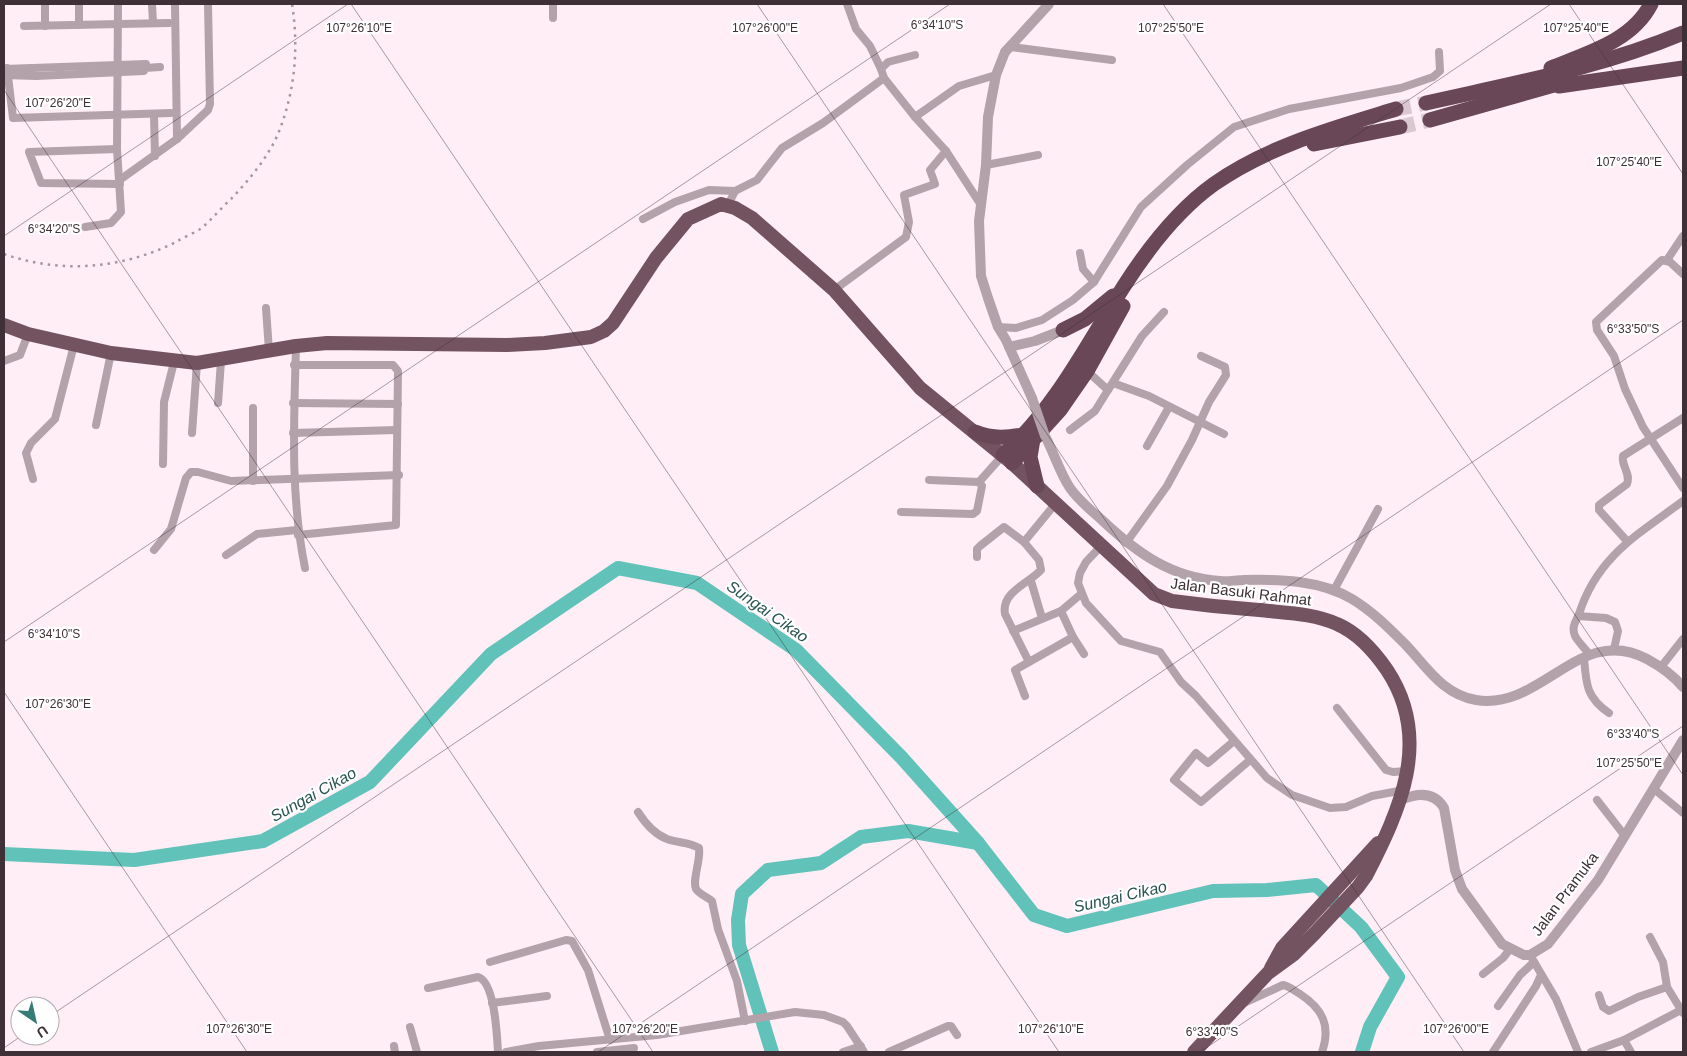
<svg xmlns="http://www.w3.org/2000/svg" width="1687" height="1056" font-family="Helvetica,sans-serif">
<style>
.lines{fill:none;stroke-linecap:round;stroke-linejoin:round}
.river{stroke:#60c2b9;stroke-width:14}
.motorway-tunnel{stroke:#d9c8cf;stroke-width:15;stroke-dasharray:15 8;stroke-linecap:butt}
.minor{stroke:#b3a2a9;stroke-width:8}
.tertiary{stroke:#b3a2a9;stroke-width:10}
.trunk{stroke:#735360;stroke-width:14}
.motorway{stroke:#694756;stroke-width:15}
.rail{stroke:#a6959c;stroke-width:2.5;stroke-dasharray:2.5 5;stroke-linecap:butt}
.tertiary-bridge{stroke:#b3a2a9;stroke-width:10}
.ticks{fill:none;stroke:#3f2f36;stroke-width:1;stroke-opacity:0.45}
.labels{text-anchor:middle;stroke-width:4.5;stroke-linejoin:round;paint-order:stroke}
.street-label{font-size:15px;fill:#3f2f36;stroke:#fff}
.water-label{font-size:16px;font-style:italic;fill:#285450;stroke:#fff}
.ticks-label{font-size:12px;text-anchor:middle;fill:#3f2f36;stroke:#fff;stroke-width:4.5;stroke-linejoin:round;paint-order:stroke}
</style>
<rect width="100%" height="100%" fill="#ffeef5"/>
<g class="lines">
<!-- river -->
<g class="river">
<polyline points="4,854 134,860 263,841 370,782 491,654 618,568 697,583 796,650 902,758 978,843 1034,915 1067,926 1213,891 1267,890 1316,885 1361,927 1398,977 1370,1027 1362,1052"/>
<polyline points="772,1052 739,945 738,920 742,894 768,870 821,863 861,837 908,831 978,843"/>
</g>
<!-- motorway-tunnel -->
<g class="motorway-tunnel">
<polyline points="1396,109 1426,103"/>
<polyline points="1400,127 1430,120"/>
</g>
<!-- minor -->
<g class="minor">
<polyline points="45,4 45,26"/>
<polyline points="152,4 153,22"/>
<polyline points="175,4 177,139"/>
<polyline points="553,4 553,18"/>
<polyline points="847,4 856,29 870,46 881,69"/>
<polyline points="79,25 79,4"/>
<polyline points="24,26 169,23"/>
<polyline points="1011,47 1112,60"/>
<polyline points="7,68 13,118 171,113"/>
<polyline points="4,69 146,64 145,68"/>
<polyline points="4,75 36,76 144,71 145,68 160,67"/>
<polyline points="154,114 155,156"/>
<polyline points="915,117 884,78 881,69 888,62 915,55"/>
<polyline points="117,149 29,152 41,183 120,184"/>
<polyline points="946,151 981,205"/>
<polyline points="986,165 1038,155"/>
<polyline points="121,179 177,139 208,110 210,104 208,4"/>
<polyline points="728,205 735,191 757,180 782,148 823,123 884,78"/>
<polyline points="643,219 675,202 709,190 735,191"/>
<polyline points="85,227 111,223 121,212 117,149 118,4"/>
<polyline points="1080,253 1083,269 1094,282"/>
<polyline points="1667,260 1683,236"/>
<polyline points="1683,274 1670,262 1662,260 1596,322 1597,330 1614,356 1625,389 1643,427 1683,488"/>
<polyline points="834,290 906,237 909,222 904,195 935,184 930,170 946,151 915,117 959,86 996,75"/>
<polyline points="266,308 269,351"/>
<polyline points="998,327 1016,328 1042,320 1073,300 1094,282 1141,207 1187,165 1234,127 1289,109 1401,88 1433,77 1440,71 1439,52"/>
<path d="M296 346C294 421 290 494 305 568"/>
<polyline points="4,361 20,355 28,334"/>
<polyline points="294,365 393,365 398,371 396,525 298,535"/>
<polyline points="1087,371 1108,390 1142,336 1164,312"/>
<polyline points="1113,383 1149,396 1224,434"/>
<polyline points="218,403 221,361"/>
<polyline points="293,403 398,404"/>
<polyline points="253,408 253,481"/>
<polyline points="96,425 111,353"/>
<polyline points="1070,430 1095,411 1108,390"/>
<polyline points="192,433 197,363"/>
<polyline points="293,433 397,430"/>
<polyline points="1147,446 1169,407"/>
<polyline points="163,464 164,402 174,362"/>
<polyline points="33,479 26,453 31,443 55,419 74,345"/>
<polyline points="929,480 979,482 1003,455"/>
<polyline points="901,512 973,514 977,511 982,486 979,482"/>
<path d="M1627 541 1599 510V505L1627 484C1631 473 1621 466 1623 456L1683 418"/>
<path d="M1024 542 1039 560 1041 570C1028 584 1001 592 1005 614L1029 662"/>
<polyline points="1126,543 1167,486 1192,440 1209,402 1226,375 1225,367 1201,356"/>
<polyline points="1102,545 1086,562 1080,573 1078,583 1086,603 1121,641 1160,652 1181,682 1196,696 1267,778 1292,795 1330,808 1346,807 1372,796 1404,790"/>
<polyline points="154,550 171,529 186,478 191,472 198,472 231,481 399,475"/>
<polyline points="226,555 257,534 297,530"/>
<polyline points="977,557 977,549 980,546 1004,527 1024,542 1056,503"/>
<polyline points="1031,581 1042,618"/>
<polyline points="1334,590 1378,509"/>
<polyline points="1578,616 1606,618 1615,622 1618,631 1614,649"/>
<polyline points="1013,631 1061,611"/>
<polyline points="1073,637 1084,654"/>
<path d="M1589 654C1585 648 1578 642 1575 636 1571 627 1576 621 1579 614 1597 557 1637 535 1683 501"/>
<path d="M1584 657C1586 684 1586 697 1609 713"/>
<polyline points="1661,667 1683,639"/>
<polyline points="1025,696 1015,670 1073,637 1061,611 1081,594"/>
<polyline points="1337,708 1386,770 1393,772 1407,771"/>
<polyline points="1234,741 1208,763 1196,753 1174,780 1201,802 1250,760"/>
<polyline points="1654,789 1683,813"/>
<polyline points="1597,800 1625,836"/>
<path d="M638 812C645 823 654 834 667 839 678 843 689 842 699 848 701 860 692 880 696 889 699 894 707 897 712 901L718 929 737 981 745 1021"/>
<polyline points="1650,937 1663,962 1667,987 1683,1013"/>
<polyline points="1530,955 1556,999 1578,1052"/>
<polyline points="490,962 566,940 572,941 588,970 610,1040"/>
<polyline points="1483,974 1503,958 1510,949"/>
<path d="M428 988 478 977C495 982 497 1036 498 1052"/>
<polyline points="1599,995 1603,1007 1609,1011 1638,997 1667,987"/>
<path d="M1246 1002 1283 985C1289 986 1295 991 1300 994 1323 1009 1331 1026 1322 1052"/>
<polyline points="492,1003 547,996"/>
<polyline points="1498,1006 1520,975 1534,962"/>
<polyline points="410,1027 417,1052"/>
<polyline points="1624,1040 1631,1052"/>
<polyline points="394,1046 395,1052"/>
<polyline points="506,1052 539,1046 657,1035 795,1012 824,1015 843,1022 847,1026 864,1052"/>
<polyline points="597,1052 634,1048"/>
<polyline points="843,1052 861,1046"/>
<polyline points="889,1052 948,1026 951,1026 957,1035"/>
<polyline points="1493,1052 1536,986 1541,975"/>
<polyline points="1591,1052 1624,1040 1681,1010"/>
</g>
<!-- tertiary -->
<g class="tertiary">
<polyline points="1009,347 1035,341 1063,330"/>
<polyline points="1032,398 1006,340 998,327 988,298 981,276 979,221 986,165 988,117 996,75 1005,52 1049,4"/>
<path d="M1045 436C1054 453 1060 473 1070 488 1079 501 1092 511 1103 521 1137 553 1172 578 1220 581 1228 582 1236 580 1243 580 1279 579 1320 580 1352 599 1372 611 1389 628 1405 644 1427 667 1442 694 1476 700 1542 711 1579 623 1647 659 1660 666 1673 675 1683 687"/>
<path d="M1401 800C1417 793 1434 791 1444 808L1455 870 1462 889 1502 944 1524 955H1530L1548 944 1598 880 1683 740"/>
</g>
<!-- trunk -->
<g class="trunk">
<path d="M4 325 28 334 111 353 197 363 296 346 327 343 507 345 545 343 591 337 604 331 613 323 656 258 688 219 721 204 735 208 752 218 834 290 920 388 1012 463 1154 594 1172 601C1201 605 1230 608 1259 610 1285 613 1313 613 1337 624 1358 633 1374 651 1387 670 1433 739 1400 810 1366 876L1358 887 1315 933 1294 954 1268 973 1194 1052"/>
<polyline points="1271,968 1282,948 1378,843"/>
</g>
<!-- motorway -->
<g class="motorway">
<path d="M1551 68C1588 53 1632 41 1651 4"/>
<polyline points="1559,86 1683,68"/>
<path d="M1426 103C1515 83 1599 68 1683 33"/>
<polyline points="1430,120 1568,81"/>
<polyline points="1314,144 1400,127"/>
<polyline points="1063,330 1085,319 1113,296"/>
<path d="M975 432C993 439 1008 438 1027 434"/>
<polyline points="1033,439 1030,457 1037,486"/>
<path d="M1003 455C1056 407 1086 346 1124 286 1147 250 1179 209 1214 184 1268 146 1334 128 1396 109"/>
<polyline points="1012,463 1060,410 1087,371 1123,306"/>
</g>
<!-- rail -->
<path class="rail" d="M4 254C61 274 122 269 176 242 184 237 195 233 203 227 213 218 222 207 232 198 249 180 268 157 278 134 295 92 299 48 292 4"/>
<!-- tertiary-bridge -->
<polyline class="tertiary-bridge" points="1032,398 1045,436"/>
</g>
<!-- ticks -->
<path class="ticks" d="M351 4 1059 1052M757 4 1464 1052M1163 4 1683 775M1569 4 1683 174M4 90 653 1052M4 236 348 4M4 642 950 4M4 692 247 1052M50 1016 1551 4M4 1048 21 1036M598 1052 1683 320M1200 1052 1683 726"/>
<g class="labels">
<!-- street labels -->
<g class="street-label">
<text transform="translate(1241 592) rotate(7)" y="5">Jalan Basuki Rahmat</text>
<text transform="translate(1565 894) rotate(-53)" y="5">Jalan Pramuka</text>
</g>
<!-- water labels -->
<g class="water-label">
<text transform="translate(768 611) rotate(35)" y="6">Sungai Cikao</text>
<text transform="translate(313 794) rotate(-29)" y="6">Sungai Cikao</text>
<text transform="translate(1120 896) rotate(-13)" y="6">Sungai Cikao</text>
</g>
</g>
<g class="ticks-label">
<text x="937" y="29">6°34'10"S</text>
<text x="1171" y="32">107°25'50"E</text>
<text x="359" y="32">107°26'10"E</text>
<text x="765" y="32">107°26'00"E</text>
<text x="1576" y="32">107°25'40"E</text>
<text x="58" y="107">107°26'20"E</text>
<text x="1629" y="166">107°25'40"E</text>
<text x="54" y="233">6°34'20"S</text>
<text x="1633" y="333">6°33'50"S</text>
<text x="54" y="638">6°34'10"S</text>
<text x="58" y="708">107°26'30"E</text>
<text x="1633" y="738">6°33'40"S</text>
<text x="1629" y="767">107°25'50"E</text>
<text x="239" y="1033">107°26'30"E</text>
<text x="645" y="1033">107°26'20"E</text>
<text x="1051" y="1033">107°26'10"E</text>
<text x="1456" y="1033">107°26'00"E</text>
<text x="1212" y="1036">6°33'40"S</text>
</g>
<!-- border -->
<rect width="1687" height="1056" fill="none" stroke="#3f2f36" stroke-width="10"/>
<!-- north arrow -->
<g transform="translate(35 1021) rotate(146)"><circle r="24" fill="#ffffff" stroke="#b2acaf"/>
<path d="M0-4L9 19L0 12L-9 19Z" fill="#357c76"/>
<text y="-8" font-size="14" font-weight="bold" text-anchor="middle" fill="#3f2f36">U</text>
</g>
</svg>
